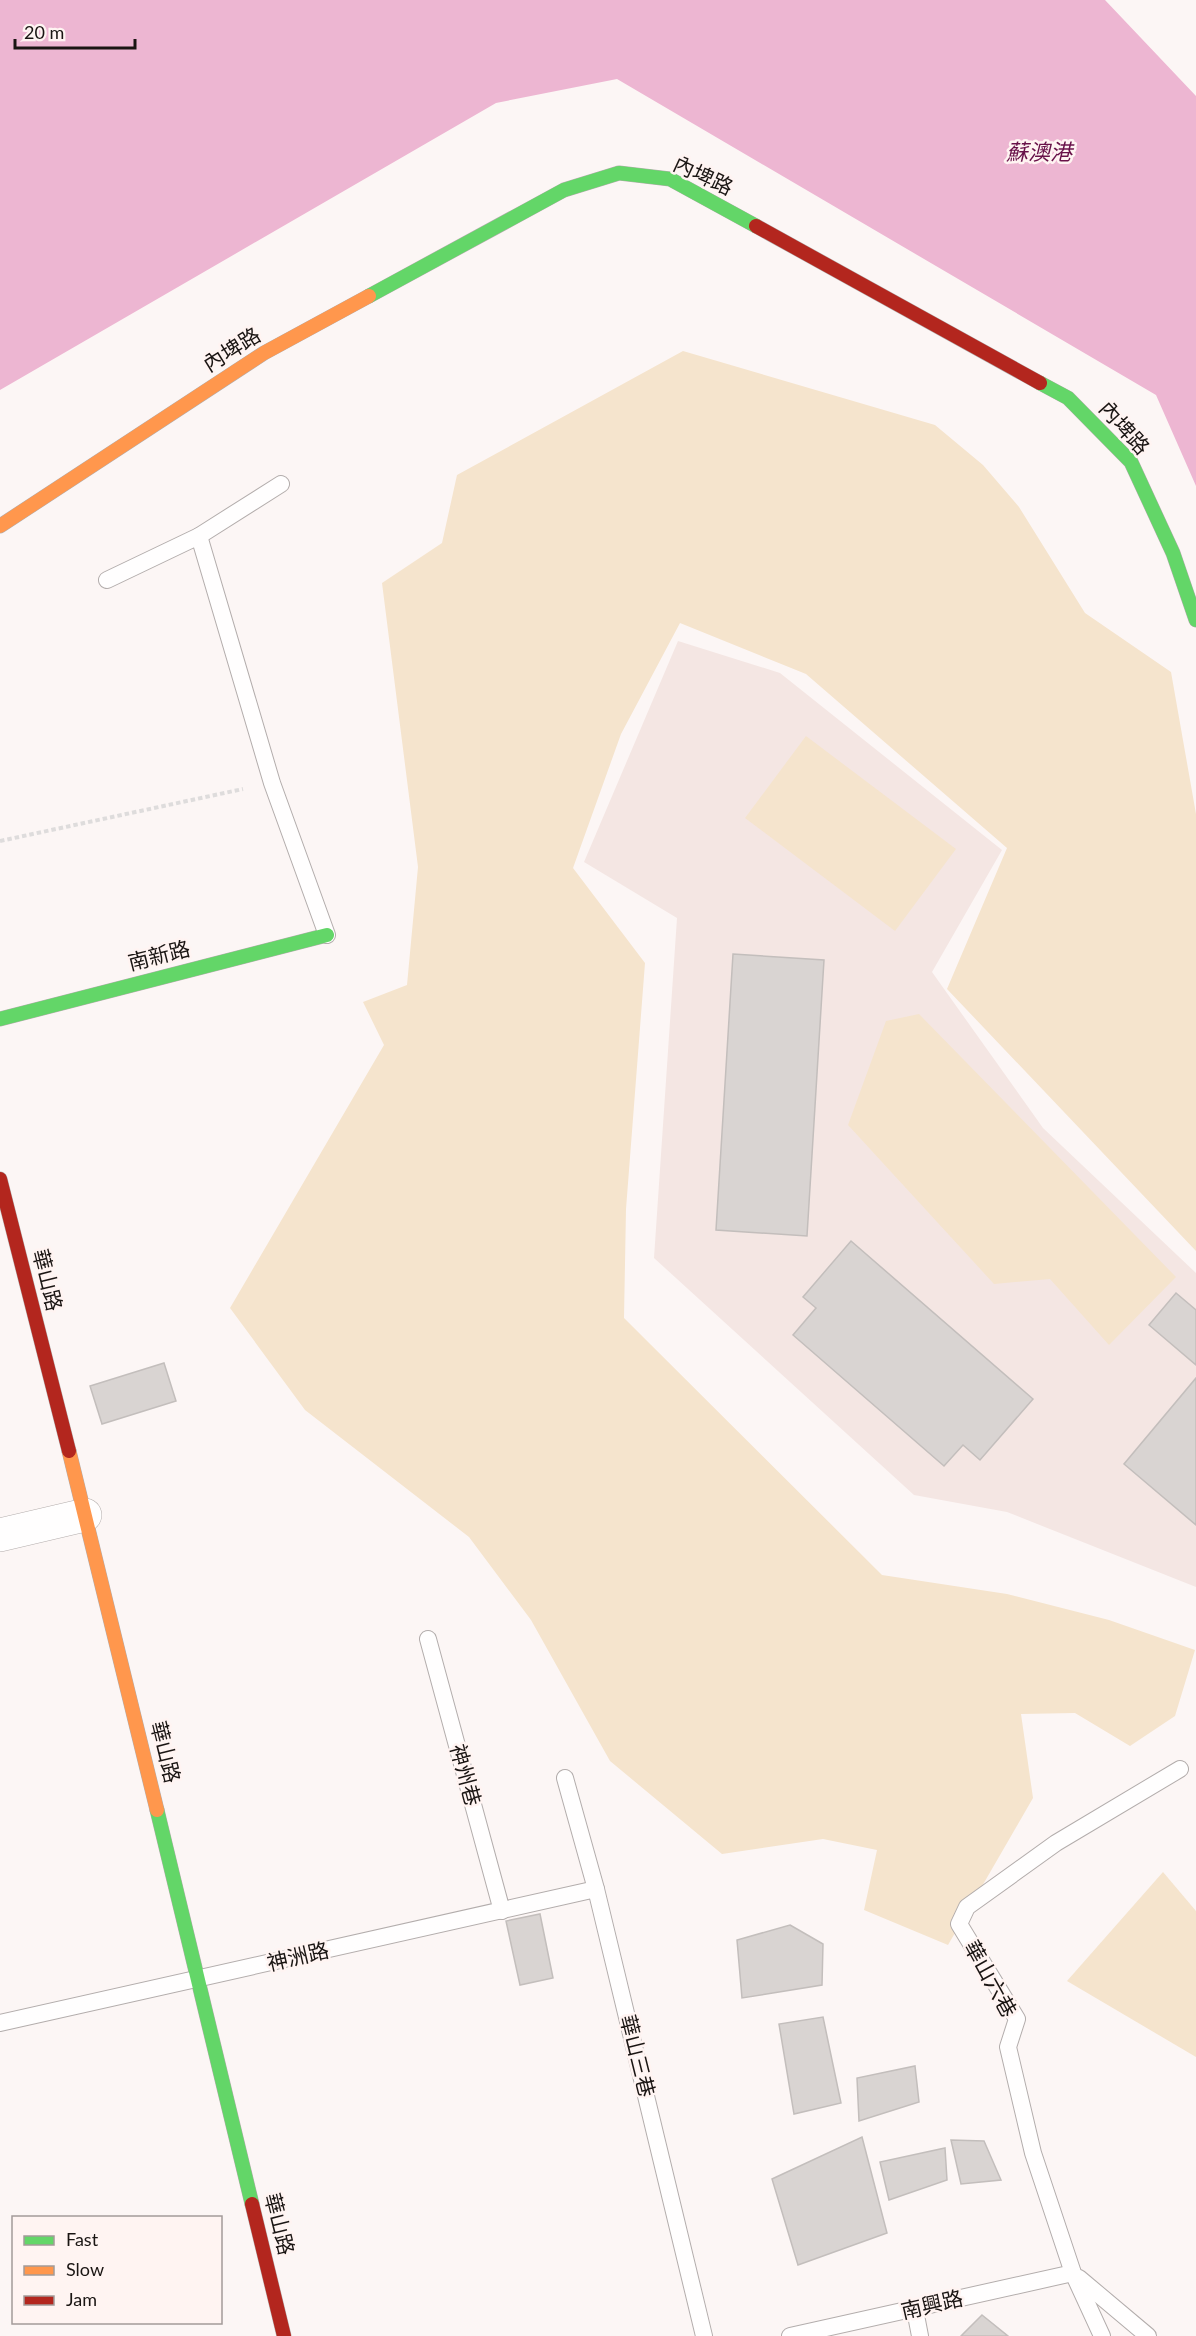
<svg xmlns="http://www.w3.org/2000/svg" width="1196" height="2336" font-family="Lato,'Noto Sans TC',sans-serif">
<style>
.built{fill:#f4e6e3}
.green{fill:#f5e4cd}
.water{fill:#edb6d2}
.building{fill:#d9d4d2;stroke:#c3bebc;stroke-width:1.5}
.lines{fill:none;stroke-linecap:round;stroke-linejoin:round}
.lane-casing{stroke:#b3adac;stroke-width:18}
.street-casing{stroke:#b3adac;stroke-width:34}
.fast-casing{stroke:#b3adac;stroke-width:15}
.slow-casing{stroke:#b3adac;stroke-width:15}
.jam-casing{stroke:#b3adac;stroke-width:15}
.path{stroke:#dedcdc;stroke-width:4;stroke-dasharray:4.5 3;stroke-linecap:butt}
.lane{stroke:#fffefe;stroke-width:16}
.street{stroke:#fffefe;stroke-width:33}
.fast{stroke:#63d668;stroke-width:14}
.slow{stroke:#ff974d;stroke-width:14}
.jam{stroke:#b3261e;stroke-width:14}
.labels{text-anchor:middle;stroke-width:5;stroke-linejoin:round;paint-order:stroke}
.street-label{font-size:21px;fill:#1a1513;stroke:#fff4f2}
.water-label{font-size:22px;font-style:italic;fill:#681149;stroke:#fff4f2}
</style>
<rect width="100%" height="100%" fill="#fcf6f5"/>
<!-- built -->
<polygon class="built" points="678,641 780,673 1002,850 932,972 1043,1128 1196,1273 1196,1587 1007,1512 914,1495 654,1258 677,918 584,862"/>
<!-- green -->
<g class="green">
<polygon points="683,351 935,425 983,465 1019,507 1085,613 1171,672 1196,814 1196,1251 947,989 1007,848 806,674 680,623 621,734 573,868 645,963 626,1209 624,1318 882,1575 1007,1594 1109,1620 1195,1650 1175,1716 1130,1746 1075,1713 1021,1714 1033,1798 948,1945 864,1910 877,1850 823,1839 722,1854 610,1761 531,1620 469,1537 305,1410 230,1308 384,1045 363,1002 407,985 418,867 382,583 442,543 457,475"/>
<polygon points="806,736 956,849 895,931 745,818"/>
<polygon points="919,1014 1176,1277 1109,1345 1050,1279 994,1284 848,1125 886,1021"/>
<polygon points="1163,1872 1196,1911 1196,2057 1067,1981"/>
</g>
<!-- water -->
<polygon class="water" points="0,0 1105,0 1196,96 1196,486 1156,395 617,79 496,103 0,390"/>
<!-- building -->
<g class="building">
<polygon points="733,954 824,960 807,1236 716,1230"/>
<polygon points="851,1241 1033,1399 980,1460 963,1445 944,1466 793,1335 816,1308 803,1297"/>
<polygon points="1176,1293 1196,1310 1196,1365 1149,1325"/>
<polygon points="164,1363 176,1401 102,1424 90,1386"/>
<polygon points="1196,1378 1196,1525 1124,1464"/>
<polygon points="540,1914 553,1978 520,1985 506,1921"/>
<polygon points="790,1925 823,1944 822,1985 742,1998 737,1940"/>
<polygon points="823,2017 841,2103 794,2114 779,2024"/>
<polygon points="915,2066 919,2102 859,2121 857,2078"/>
<polygon points="862,2137 887,2233 798,2265 772,2179"/>
<polygon points="951,2140 984,2141 1001,2180 961,2184"/>
<polygon points="945,2148 947,2180 889,2200 880,2162"/>
<polygon points="982,2315 1008,2336 961,2336"/>
</g>
<g class="lines">
<defs>
<g id="lane">
<polyline points="199,536 281,484"/>
<polyline points="107,580 199,536 272,783 327,935"/>
<polyline points="428,1639 502,1911"/>
<polyline points="565,1778 596,1889 704,2336"/>
<polyline points="0,2023 596,1889"/>
<polyline points="1079,2278 1148,2336"/>
<polyline points="915,2310 920,2336"/>
<polyline points="790,2336 1073,2273"/>
<polyline points="1102,2336 1073,2273 1033,2153 1008,2047 1017,2019 959,1924 967,1907 1056,1843 1180,1769"/>
</g>
<polyline id="street" points="0,1535 85,1515"/>
<g id="fast">
<polyline points="369,296 564,190 619,173 670,179 756,226"/>
<polyline points="1040,383 1068,398 1131,462 1173,553 1196,620"/>
<polyline points="0,1019 327,935"/>
<polyline points="157,1810 252,2204"/>
</g>
<g id="slow">
<polyline points="0,526 264,353 369,296"/>
<polyline points="69,1451 157,1810"/>
</g>
<g id="jam">
<polyline points="756,226 1040,383"/>
<polyline points="0,1179 69,1451"/>
<polyline points="252,2204 284,2336"/>
</g>
</defs>
<!-- lane casing -->
<use href="#lane" class="lane-casing"/>
<!-- street casing -->
<use href="#street" class="street-casing"/>
<!-- fast casing -->
<use href="#fast" class="fast-casing"/>
<!-- slow casing -->
<use href="#slow" class="slow-casing"/>
<!-- jam casing -->
<use href="#jam" class="jam-casing"/>
<!-- path -->
<polyline class="path" points="0,841 243,789"/>
<!-- lane -->
<use href="#lane" class="lane"/>
<!-- street -->
<use href="#street" class="street"/>
<!-- fast -->
<use href="#fast" class="fast"/>
<!-- slow -->
<use href="#slow" class="slow"/>
<!-- jam -->
<use href="#jam" class="jam"/>
</g>
<g class="labels">
<!-- street labels -->
<g class="street-label">
<text transform="translate(703 176) rotate(25)" y="7">內埤路</text>
<text transform="translate(232 350) rotate(-32)" y="7">內埤路</text>
<text transform="translate(1124 428) rotate(48)" y="7">內埤路</text>
<text transform="translate(159 956) rotate(-14)" y="7">南新路</text>
<text transform="translate(47 1280) rotate(76)" y="7">華山路</text>
<text transform="translate(165 1752) rotate(76)" y="7">華山路</text>
<text transform="translate(465 1775) rotate(75)" y="7">神州巷</text>
<text transform="translate(298 1957) rotate(-13)" y="7">神洲路</text>
<text transform="translate(990 1979) rotate(61)" y="7">華山六巷</text>
<text transform="translate(637 2056) rotate(76)" y="7">華山三巷</text>
<text transform="translate(279 2224) rotate(76)" y="7">華山路</text>
<text transform="translate(932 2305) rotate(-13)" y="7">南興路</text>
</g>
<!-- water labels -->
<g class="water-label">
<text x="1039" y="160">蘇澳港</text>
</g>
</g>
<!-- legend -->
<rect x="12" y="2216" width="210" height="108" fill="#fff4f2" stroke="#a39b99" stroke-width="1.5"/>
<rect x="24" y="2236" width="30" height="9" fill="#63d668" stroke="#a39b99" stroke-width="1.5"/>
<text x="66" y="2246" font-size="18" fill="#1a1513">Fast</text>
<rect x="24" y="2266" width="30" height="9" fill="#ff974d" stroke="#a39b99" stroke-width="1.5"/>
<text x="66" y="2276" font-size="18" fill="#1a1513">Slow</text>
<rect x="24" y="2296" width="30" height="9" fill="#b3261e" stroke="#a39b99" stroke-width="1.5"/>
<text x="66" y="2306" font-size="18" fill="#1a1513">Jam</text>
<!-- scale -->
<path d="M15 39v9h120v-9" fill="none" stroke="#1a1513" stroke-width="3"/>
<text x="24" y="39" font-size="18" fill="#1a1513" stroke="#fff4f2" stroke-width="4.5" paint-order="stroke">20 m</text>
</svg>
